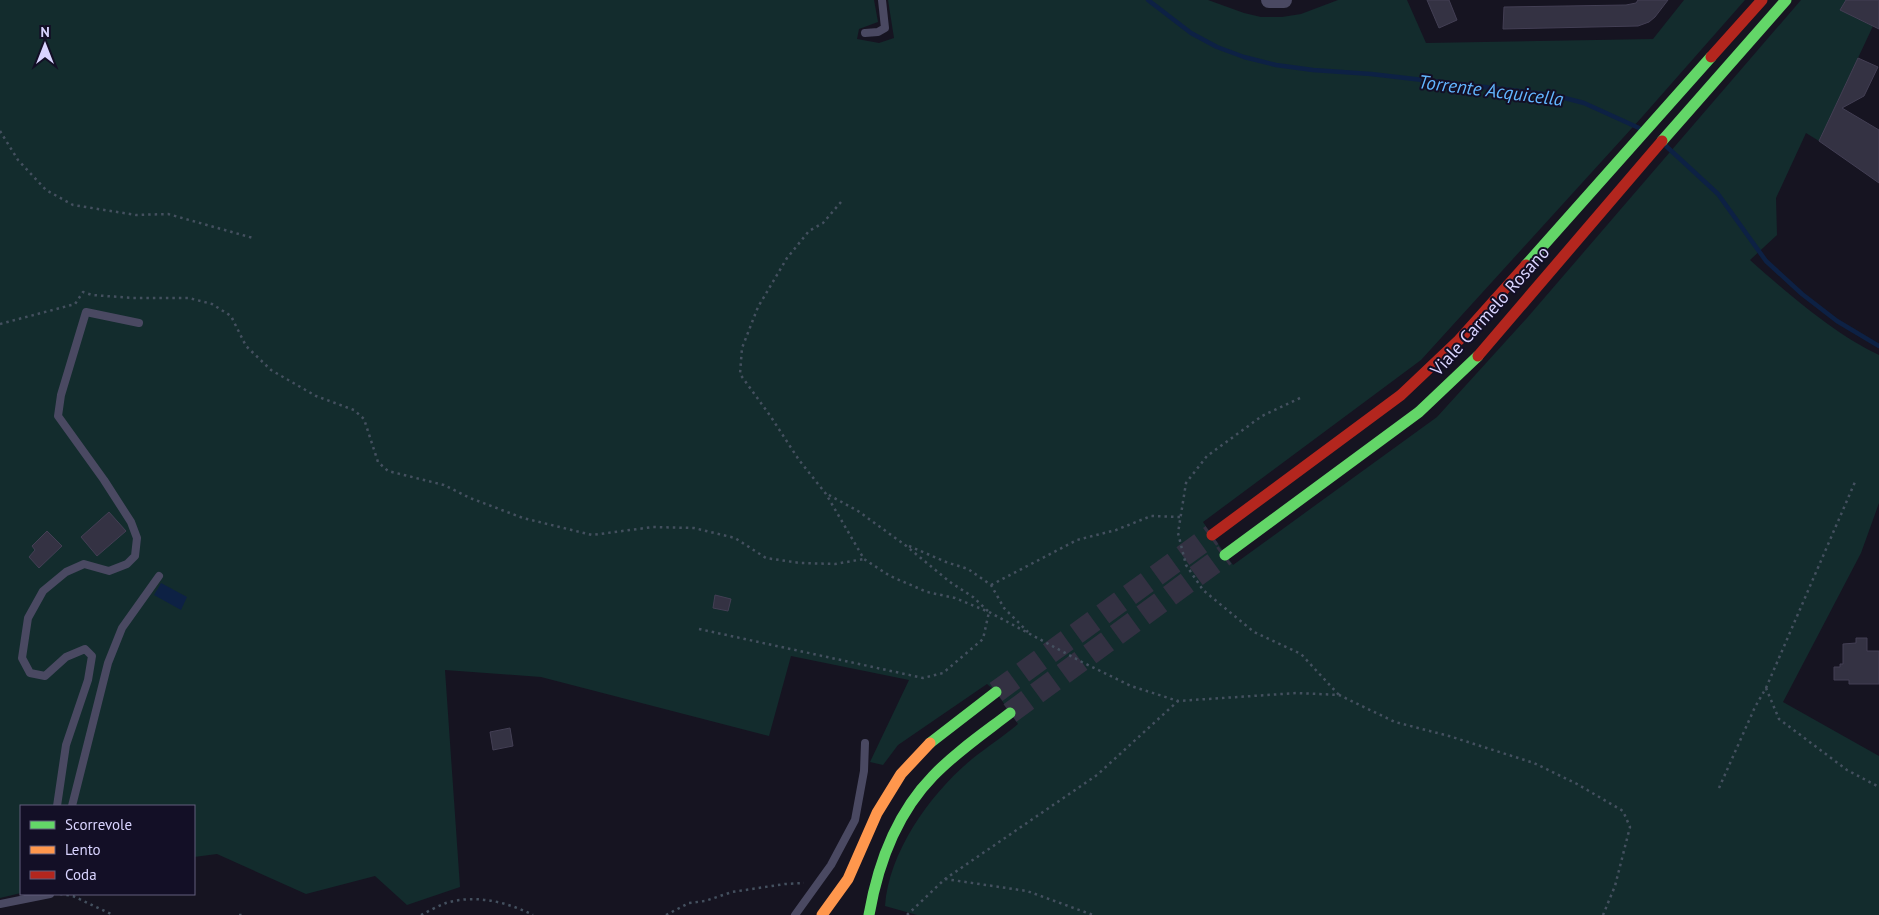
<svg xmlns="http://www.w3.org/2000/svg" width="1879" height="915" font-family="'PT Sans',sans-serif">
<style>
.green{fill:#132c2d}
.water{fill:#0d2144}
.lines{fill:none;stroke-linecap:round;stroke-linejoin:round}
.stream{stroke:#0d2144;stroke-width:4.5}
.building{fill:#343243;stroke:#433f54}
.secondary-tunnel{stroke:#333142;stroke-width:22;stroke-dasharray:22 11;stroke-linecap:butt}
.path{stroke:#44505f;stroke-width:2.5;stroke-dasharray:2.5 4;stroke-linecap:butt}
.lane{stroke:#4a4962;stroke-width:8}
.street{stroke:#4a4962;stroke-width:16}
.fast{stroke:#63d668;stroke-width:11}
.slow{stroke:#ff974d;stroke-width:11}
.jam{stroke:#b3261e;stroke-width:11}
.labels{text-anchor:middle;stroke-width:4;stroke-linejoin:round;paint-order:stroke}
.street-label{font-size:18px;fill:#d9d4ff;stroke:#130f26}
.water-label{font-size:19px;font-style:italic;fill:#62b6ff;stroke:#130f26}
</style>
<rect width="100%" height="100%" fill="#161421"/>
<!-- green -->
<path class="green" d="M0 0H874L878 22 859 29 857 39 879 43 894 38 888 0H1208L1244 13 1261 17H1282L1301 14 1338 0H1407L1426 43 1653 39 1684 0H1745L1642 117 1421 360 1203 522 1233 565 1437 417 1527 318 1801 0H1846L1840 10 1873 26 1819 141 1806 133 1776 198 1777 235 1750 260C1787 293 1834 334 1879 355V503L1861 553 1783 702 1879 756V915H917L885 906C889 851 931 793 972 759 987 747 1004 736 1018 724L996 692 987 684 898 745 883 765 870 762 909 680 791 656 769 736 541 677 445 670 460 887 407 905 375 876 306 894 217 854 194 857V806H21V893L0 898Z"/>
<!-- water -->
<polygon class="water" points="161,583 187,597 181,610 154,595"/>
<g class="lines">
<!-- stream -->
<g class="stream">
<polyline points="1148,0 1191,33 1217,47 1244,57 1276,65 1313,70 1371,74 1553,95 1584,103 1639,128"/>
<polyline points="1666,146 1718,194 1766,261 1802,294 1837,321 1879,346"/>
</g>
</g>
<!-- building -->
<g class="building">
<polygon points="1427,0 1449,0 1457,20 1439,28"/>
<polygon points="1638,0 1668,0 1655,17 1649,22 1638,26 1503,29 1504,7 1626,5 1636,3"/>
<polygon points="1846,0 1879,0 1879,29 1840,10"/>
<polygon points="1858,58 1878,67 1864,96 1842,108 1879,130 1879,183 1819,141"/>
<polygon points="109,512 126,531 97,556 81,537"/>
<polygon points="47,531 62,546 39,568 29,557 35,550 32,546"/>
<polygon points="715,595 731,599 728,611 713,608"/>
<polygon points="1856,638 1867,638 1867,651 1879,651 1879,684 1849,684 1849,680 1834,680 1834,667 1840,667 1840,664 1843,664 1843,644 1856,643"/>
<polygon points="510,728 513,746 493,750 490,732"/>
</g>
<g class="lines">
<!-- secondary-tunnel -->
<g class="secondary-tunnel">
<polyline points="996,692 1212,535"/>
<polyline points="1010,713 1225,555"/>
</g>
<!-- path -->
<g class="path">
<polyline points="0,131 18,160 46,190 73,205 136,215 168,214 253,238"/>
<polyline points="841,202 823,223 809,231 787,258 758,307 742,348 740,374 771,417 799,460 826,494 864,559 890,576 927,592 955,598 989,612 1082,662 1131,686 1178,701 1297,693 1339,695 1395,722 1449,736 1534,763 1577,784 1623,811 1630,827 1615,886 1603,915"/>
<polyline points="0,324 75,304 83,292 92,295 133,298 189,298 212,304 231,316 246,346 271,370 316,396 354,410 364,419 378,462 388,471 444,485 470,498 523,518 592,535 653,527 694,528 735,538 766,558 800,563 835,564 864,559"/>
<polyline points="1300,398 1262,416 1207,456 1186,483 1178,533 1186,565 1203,590 1254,632 1301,654 1339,695"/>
<polyline points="909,546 946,562 968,569 991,585 1004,608 1028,632"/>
<polyline points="991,585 1077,540 1116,530 1151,516 1181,517"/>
<polyline points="699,629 923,678 943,673 983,639 989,612 973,597 950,582 905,545 858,511 827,494"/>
<polyline points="1766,688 1855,482"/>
<polyline points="1719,788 1755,707 1766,688 1779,719 1847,770 1879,787"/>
<polyline points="945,879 1027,891 1093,915"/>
<polyline points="60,894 73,896 113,915"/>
<polyline points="239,915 244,915"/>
<path d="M421 915C429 911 438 906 446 903 476 894 507 902 533 915"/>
<polyline points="666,915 689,903 705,901 732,892 785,884 804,883"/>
<polyline points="907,915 945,879 1097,775 1178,701"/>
</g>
<!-- lane -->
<g class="lane">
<polyline points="865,33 878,32 885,28 882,0"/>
<polyline points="57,806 66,745 88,680 92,656 85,649 66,657 45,676 30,673 22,658 28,618 43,591 66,572 84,564 109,571 127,564 135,556 137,538 131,522 104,480 58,416 61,395 86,312 139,323"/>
<polyline points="72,806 108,663 122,628 159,576"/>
<polyline points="0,904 50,894"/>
<polyline points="795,915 831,865 855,820 864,771 865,743"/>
</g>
<!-- street -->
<polyline class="street" points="1269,0 1284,0"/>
<!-- fast -->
<g class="fast">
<polyline points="1662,141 1786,0"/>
<polyline points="1526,265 1711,57"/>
<polyline points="1225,555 1419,412 1478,356"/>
<polyline points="930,743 996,692"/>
<path d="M869 915C878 863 896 814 933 776 956 752 984 733 1010 713"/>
</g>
<!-- slow -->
<polyline class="slow" points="822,915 848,879 877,813 901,774 930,743"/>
<!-- jam -->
<g class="jam">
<polyline points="1711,57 1762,0"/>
<polyline points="1478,356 1662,141"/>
<polyline points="1212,535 1401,395 1459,340 1526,265"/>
</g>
</g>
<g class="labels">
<!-- street labels -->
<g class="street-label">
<text transform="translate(1490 311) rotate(-48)" y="6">Viale Carmelo Rosano</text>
</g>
<!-- water labels -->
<g class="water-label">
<text transform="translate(1491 90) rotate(7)" y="7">Torrente Acquicella</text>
</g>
</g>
<!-- legend -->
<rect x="20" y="805" width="175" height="90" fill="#130f26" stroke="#625e7d"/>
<rect x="30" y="821" width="25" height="8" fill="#63d668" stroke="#625e7d"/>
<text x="65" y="830" font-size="15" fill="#d9d4ff">Scorrevole</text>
<rect x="30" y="846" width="25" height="8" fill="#ff974d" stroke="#625e7d"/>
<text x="65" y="855" font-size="15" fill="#d9d4ff">Lento</text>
<rect x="30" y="871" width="25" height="8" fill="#b3261e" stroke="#625e7d"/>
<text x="65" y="880" font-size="15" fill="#d9d4ff">Coda</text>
<!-- north arrow -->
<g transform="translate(45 45)" stroke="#130f26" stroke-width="4" paint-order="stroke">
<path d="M0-4L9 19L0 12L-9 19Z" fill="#d9d4ff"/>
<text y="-8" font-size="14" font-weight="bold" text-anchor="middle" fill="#d9d4ff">N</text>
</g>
</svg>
